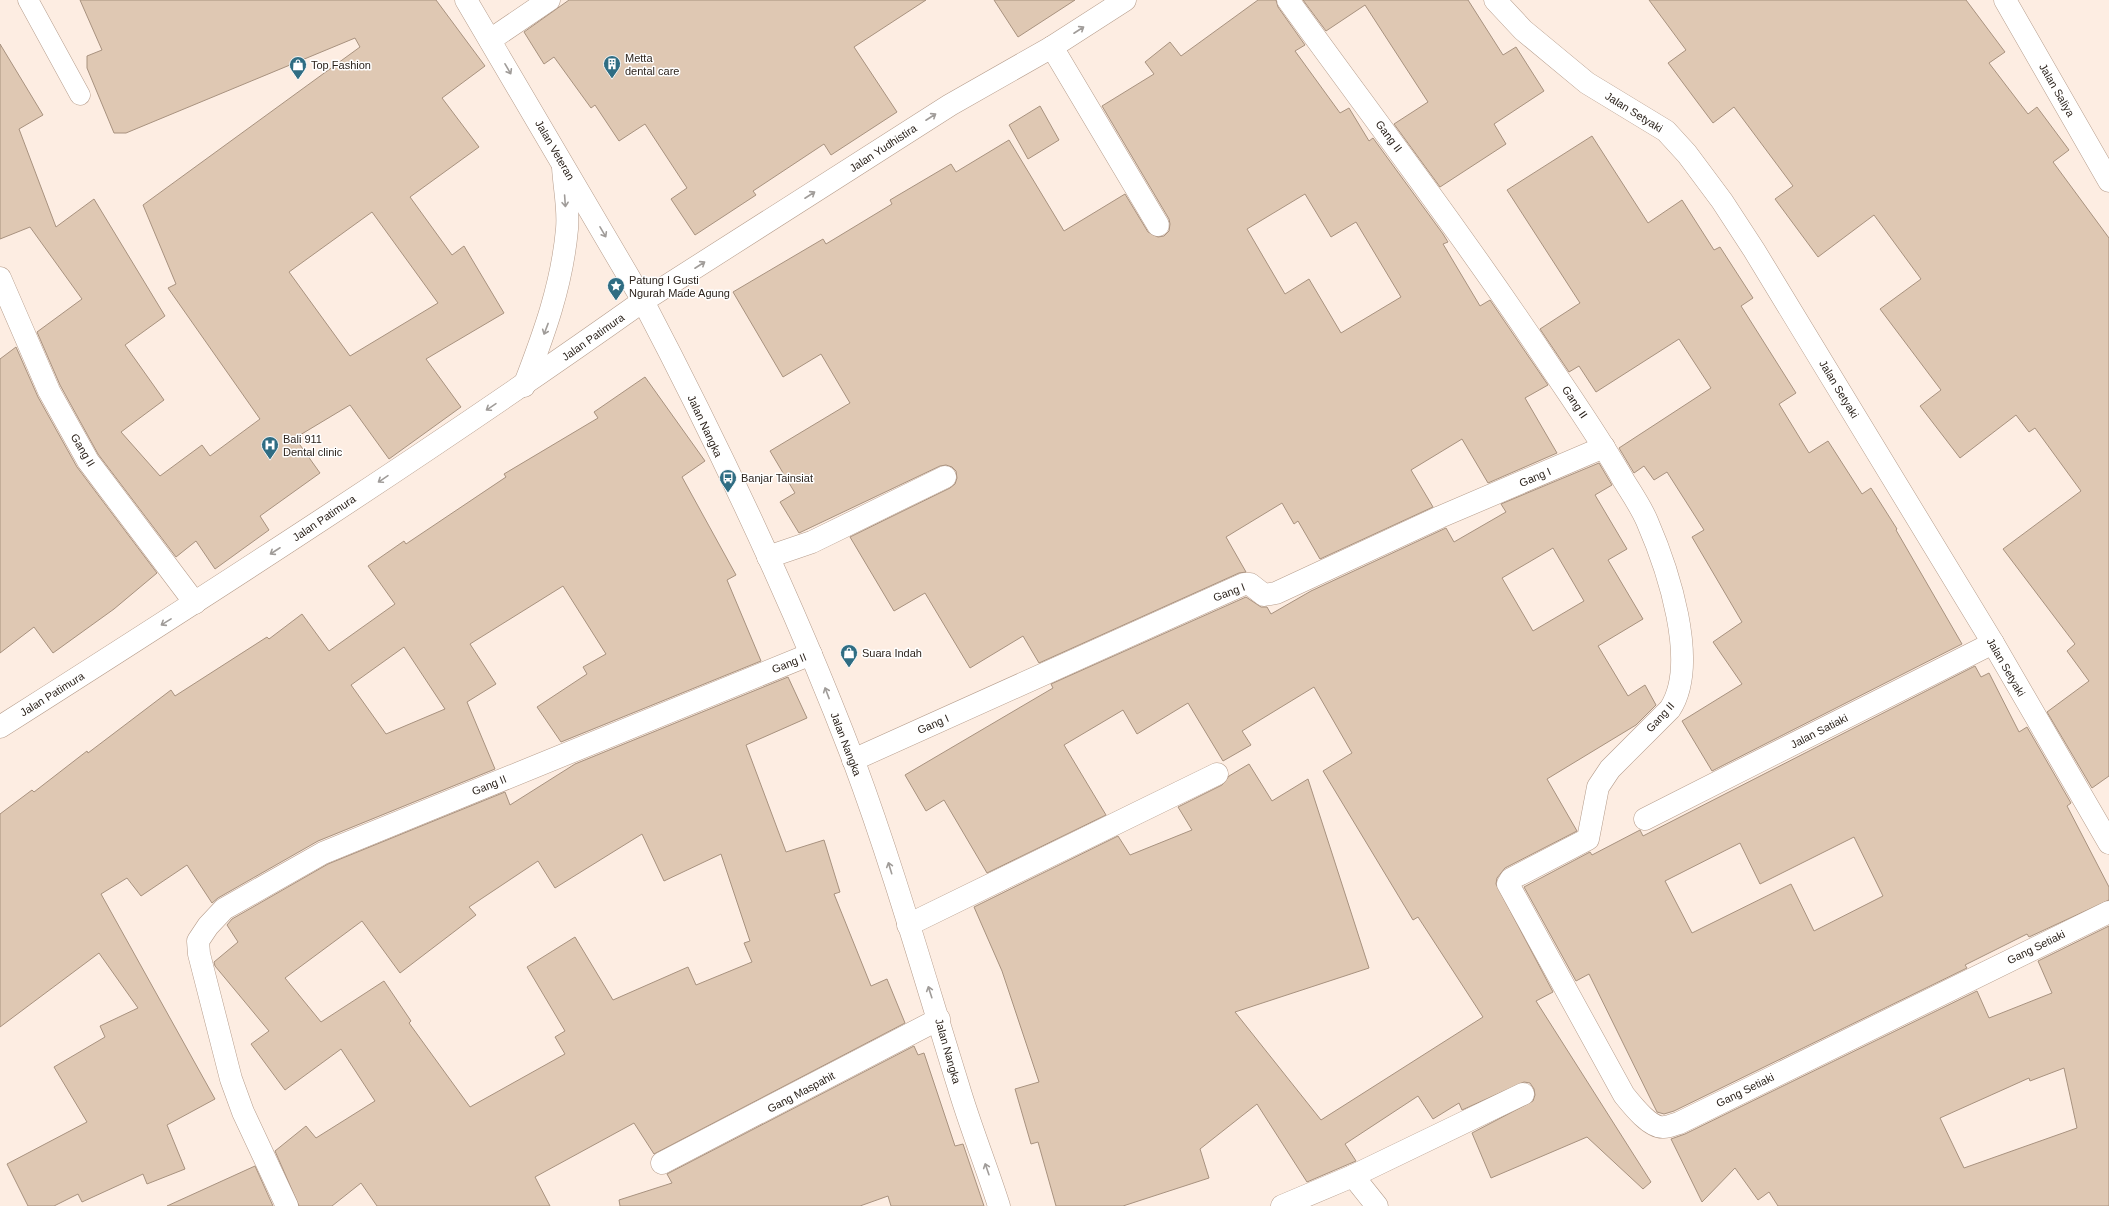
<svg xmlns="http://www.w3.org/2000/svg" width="2109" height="1206" font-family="Helvetica,sans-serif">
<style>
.building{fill:#dfc8b3;stroke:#a8927f;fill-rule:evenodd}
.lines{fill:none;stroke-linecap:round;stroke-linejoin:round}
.lane-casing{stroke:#b69d8c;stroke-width:21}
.street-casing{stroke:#b69d8c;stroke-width:23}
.secondary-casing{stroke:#b69d8c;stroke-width:23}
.primary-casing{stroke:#b69d8c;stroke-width:23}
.lane{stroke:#fff;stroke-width:20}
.street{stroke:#fff;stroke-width:22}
.secondary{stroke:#fff;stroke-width:22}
.primary{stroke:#fff;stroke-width:22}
.oneway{stroke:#a09c99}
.labels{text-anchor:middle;stroke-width:3;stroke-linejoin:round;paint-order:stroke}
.poi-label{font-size:11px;fill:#2d241d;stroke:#fff;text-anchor:start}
.street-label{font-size:11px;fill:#2d241d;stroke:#fff}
</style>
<rect width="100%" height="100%" fill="#fdede2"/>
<!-- building -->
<g class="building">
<path d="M80 0H436L485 66 442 98 479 147 410 197 452 255 464 246 504 313 426 359 461 407 389 459 350 405 295 438 320 473 260 516 269 530 215 569 196 541 176 557 98 454 60 385 37 332 82 299 30 227 0 239V44L43 115 19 129 56 227 94 199 165 316 125 345 164 400 121 432 160 476 202 445 210 456 260 419 168 288 176 284 143 205 360 47 355 38 126 133H114L87 68V56L102 50ZM372 212 438 303 350 356 289 272Z"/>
<polygon points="569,0 926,0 854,47 897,112 831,155 824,144 753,191 756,195 695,235 671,199 687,188 645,124 619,141 595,105 591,108 554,57 544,64 524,32"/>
<polygon points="994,0 1075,0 1018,37"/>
<path d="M1258 0H1276L1278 7 1305 45 1295 51 1340 113 1349 108 1369 141 1373 138 1443 234 1448 242 1443 244 1480 306 1490 300 1548 385 1525 398 1557 453 1488 483 1462 439 1411 470 1433 507 1320 559 1298 521 1294 524 1282 503 1226 537 1246 572 1239 573 1039 663 1023 636 970 668 925 593 894 611 850 537 950 488 955 484 957 478 956 471 952 467 946 465 940 466 799 533 780 502 795 493 770 451 850 403 821 354 783 377 733 292 823 239 826 244 892 204 890 200 951 164 956 172 1009 140 1064 231 1125 194 1148 232 1158 237 1164 236 1169 231 1170 224 1169 219 1102 106 1154 74 1145 62 1170 42 1181 56ZM1305 194 1331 237 1356 222 1401 297 1341 333 1309 279 1285 294 1247 229Z"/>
<polygon points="1303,0 1468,0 1503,55 1516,47 1544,91 1494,124 1506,144 1440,187 1394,124 1428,102 1365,5 1326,31"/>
<polygon points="1649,0 1966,0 2005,52 1989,63 2028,114 2037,107 2069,150 2053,162 2109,238 2109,776 2092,788 2047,712 2089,681 2067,651 2075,644 2003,549 2081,491 2035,428 2029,432 2016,415 1960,458 1920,406 1941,390 1880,309 1921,279 1874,215 1818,257 1775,199 1793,186 1734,107 1713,123 1668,63 1686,50"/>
<polygon points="1040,106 1059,140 1028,159 1009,125"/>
<polygon points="1592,136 1648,223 1682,200 1714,250 1720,247 1753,298 1741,306 1796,393 1779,404 1809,453 1828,441 1862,494 1871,488 1897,529 1896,530 1962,644 1712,771 1682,721 1742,684 1713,642 1742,622 1692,537 1704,530 1667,472 1654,480 1644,466 1634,473 1619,448 1711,388 1679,339 1596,392 1579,366 1569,372 1540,329 1580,303 1507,190"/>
<polygon points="16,347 38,397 77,467 157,573 114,609 53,653 34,627 0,653 0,359"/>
<path d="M645 377 705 461 682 477 736 575 727 580 761 661 561 742 537 707 587 674 583 667 606 654 563 586 470 644 496 684 467 702 495 769 318 841 218 898 212 903 187 865 141 896 127 878 101 894 215 1099 167 1125 185 1169 147 1184 143 1174 82 1202 78 1194 54 1206H28L7 1164 87 1122 54 1067 105 1037 100 1026 138 1008 99 953 0 1027V814L32 790 34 792 87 751 88 753 171 690 175 696 267 637 269 639 302 614 329 651 395 604 368 566 404 541 406 544 506 477 504 474 598 418 594 412ZM404 647 445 709 386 734 351 685Z"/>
<path d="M1599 463 1612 485 1595 495 1627 549 1608 560 1643 619 1598 646 1628 696 1645 685 1656 705 1636 725 1547 779 1577 831 1505 868 1497 878 1496 884 1553 992 1536 1001 1651 1182 1643 1189 1587 1137 1491 1178 1472 1133 1533 1101 1535 1095 1534 1089 1530 1083 1524 1082 1462 1110 1459 1103 1433 1119 1418 1096 1345 1144 1356 1161 1307 1182 1257 1104 1200 1149 1209 1178 1123 1206H1056L1038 1142 1031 1144 1015 1089 1039 1082 1002 971 974 907 1118 836 1130 855 1192 830 1178 807 1222 785 1229 776 1249 764 1272 801 1308 779 1369 968 1235 1012 1321 1120 1483 1017 1418 917 1413 920 1323 771 1352 753 1314 687 1242 731 1251 745 1223 761 1188 703 1137 734 1123 710 1064 745 1106 815 987 873 944 800 926 811 905 775 1053 688 1051 684 1246 597 1261 607H1267L1271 614 1311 591 1446 528 1454 542 1506 512 1501 504ZM1553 548 1584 601 1533 631 1502 578Z"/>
<path d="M1975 666 1981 677 1989 673 2019 732 2027 727 2071 803 2067 806 2109 887V900L2029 937 2027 934 1965 965 1967 968 1674 1111 1664 1114 1657 1112 1589 974 1576 981 1524 887 1590 852 1592 855 1640 830 1643 836ZM1854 837 1883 896 1814 931 1791 884 1692 933 1665 881 1740 843 1760 884Z"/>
<path d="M788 677 807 718 746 745 786 852 824 840 840 892 834 894 871 986 887 979 905 1023 654 1154 634 1123 535 1177 550 1206H377L361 1183 332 1206H299L275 1151 306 1126 316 1138 375 1101 341 1049 285 1090 251 1044 269 1031 215 966 214 962 238 942 227 925 232 919 328 864 505 792 510 805 575 764ZM642 834 664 881 721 854 750 941 744 943 752 962 696 985 688 967 613 1000 575 937 527 967 565 1031 555 1037 565 1054 470 1107 409 1023 411 1021 384 981 321 1022 285 978 362 921 400 973 476 915 469 907 538 861 555 888Z"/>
<path d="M2109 926V1206H1778L1769 1192 1758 1200 1735 1168 1702 1202 1671 1139 1685 1134 1977 991 1989 1018 2052 993 2038 961ZM2064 1068 2077 1128 1964 1168 1940 1118 2029 1078 2030 1081Z"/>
<polygon points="914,1046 918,1055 924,1053 955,1146 963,1144 984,1206 891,1206 888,1196 860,1206 620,1206 619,1200 672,1183 667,1174"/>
<polygon points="255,1166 273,1206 167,1206"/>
</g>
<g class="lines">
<defs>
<polyline id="lane" points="28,0 80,95"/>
<g id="street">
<path d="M1288 0C1377 123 1468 242 1552 369 1577 406 1602 442 1624 481 1632 494 1641 507 1647 521 1667 567 1700 663 1670 709L1610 769 1598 787 1588 839 1511 879 1508 884 1624 1095C1632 1105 1651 1129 1664 1127 1669 1127 1675 1124 1679 1123L2109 912"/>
<polyline points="1495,0 1523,30 1587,83 1666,131 1687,154 1722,201 1754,250 1993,643 2109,843"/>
<polyline points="2005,0 2109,181"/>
<polyline points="490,40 549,0"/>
<polyline points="1052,47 1158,225"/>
<polyline points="0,278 49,391 88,461 195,603"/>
<polyline points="768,557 812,542 945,477"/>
<polyline points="853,760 1244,584 1250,584 1264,595 1276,593 1440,517 1604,447"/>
<polyline points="1645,819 1993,643"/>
<polyline points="908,925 1217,774"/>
<polyline points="662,1163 939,1019"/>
<polyline points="1353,1176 1377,1206"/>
<polyline points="287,1206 243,1112 231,1079 199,954 198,941 208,926 224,909 323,853 811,654"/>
<polyline points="1282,1206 1353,1176 1523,1094"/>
</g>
<path id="secondary" d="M999 1206C986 1165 970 1126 958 1085 924 976 893 866 853 759 793 602 721 450 643 301L950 105 1052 47 1125 0"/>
<g id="primary">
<path d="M524 386C544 334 562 285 567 229 569 209 564 187 563 167"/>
<path d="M0 727C217 589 433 450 643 301L466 0"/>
</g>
</defs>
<!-- lane casing -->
<use href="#lane" class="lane-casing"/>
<!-- street casing -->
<use href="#street" class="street-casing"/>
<!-- secondary casing -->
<use href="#secondary" class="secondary-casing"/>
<!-- primary casing -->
<use href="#primary" class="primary-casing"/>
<!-- lane -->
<use href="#lane" class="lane"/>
<!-- street -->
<use href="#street" class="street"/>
<!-- secondary -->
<use href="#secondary" class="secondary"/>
<!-- primary -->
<use href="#primary" class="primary"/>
</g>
<!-- one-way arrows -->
<defs><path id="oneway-shaft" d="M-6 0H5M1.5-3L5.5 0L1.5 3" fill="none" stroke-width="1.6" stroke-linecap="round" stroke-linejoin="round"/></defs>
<g class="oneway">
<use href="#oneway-shaft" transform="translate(1079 30) rotate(-33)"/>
<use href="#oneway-shaft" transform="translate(508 69) rotate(60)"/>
<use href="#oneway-shaft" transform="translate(931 117) rotate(-33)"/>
<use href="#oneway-shaft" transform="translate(810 195) rotate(-33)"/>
<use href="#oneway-shaft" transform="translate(565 201) rotate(86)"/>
<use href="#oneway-shaft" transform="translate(603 232) rotate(60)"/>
<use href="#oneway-shaft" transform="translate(700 265) rotate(-33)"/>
<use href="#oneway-shaft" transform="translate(546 329) rotate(111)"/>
<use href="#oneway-shaft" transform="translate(491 407) rotate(146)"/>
<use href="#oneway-shaft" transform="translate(383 479) rotate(146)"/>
<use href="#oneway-shaft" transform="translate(275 551) rotate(147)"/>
<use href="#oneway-shaft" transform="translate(166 622) rotate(148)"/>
<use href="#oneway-shaft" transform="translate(827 693) rotate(-111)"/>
<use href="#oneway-shaft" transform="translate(890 868) rotate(-107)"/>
<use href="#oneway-shaft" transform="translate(930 992) rotate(-108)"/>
<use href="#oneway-shaft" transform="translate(987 1169) rotate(-109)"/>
</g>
<!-- icons -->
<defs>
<symbol id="building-pin" viewBox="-11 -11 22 30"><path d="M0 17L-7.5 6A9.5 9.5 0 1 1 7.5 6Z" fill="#2f6d83" stroke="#fff"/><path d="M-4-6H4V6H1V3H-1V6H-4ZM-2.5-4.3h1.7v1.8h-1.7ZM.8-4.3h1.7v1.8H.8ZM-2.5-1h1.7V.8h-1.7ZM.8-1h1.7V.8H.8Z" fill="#fff"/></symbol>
<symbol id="shop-pin" viewBox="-11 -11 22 30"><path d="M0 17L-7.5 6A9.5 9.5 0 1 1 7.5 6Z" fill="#2f6d83" stroke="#fff"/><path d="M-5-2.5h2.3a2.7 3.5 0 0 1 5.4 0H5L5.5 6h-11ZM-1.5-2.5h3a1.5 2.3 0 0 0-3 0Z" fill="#fff"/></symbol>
<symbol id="sight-pin" viewBox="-11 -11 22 30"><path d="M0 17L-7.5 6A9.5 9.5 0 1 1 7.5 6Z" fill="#2f6d83" stroke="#fff"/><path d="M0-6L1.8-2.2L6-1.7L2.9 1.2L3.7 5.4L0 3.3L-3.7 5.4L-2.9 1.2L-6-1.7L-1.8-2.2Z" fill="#fff"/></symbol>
<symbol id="hospital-pin" viewBox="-11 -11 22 30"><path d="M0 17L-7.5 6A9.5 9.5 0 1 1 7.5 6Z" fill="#2f6d83" stroke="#fff"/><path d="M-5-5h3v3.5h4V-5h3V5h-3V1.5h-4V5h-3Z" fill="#fff"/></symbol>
<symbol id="bus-pin" viewBox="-11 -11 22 30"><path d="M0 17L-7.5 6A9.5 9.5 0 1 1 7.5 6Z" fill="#2f6d83" stroke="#fff"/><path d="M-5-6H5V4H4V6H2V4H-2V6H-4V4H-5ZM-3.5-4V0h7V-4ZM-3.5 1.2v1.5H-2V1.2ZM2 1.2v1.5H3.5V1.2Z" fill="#fff"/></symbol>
</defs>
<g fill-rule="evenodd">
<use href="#building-pin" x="602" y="54" width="20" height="27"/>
<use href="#shop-pin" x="288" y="55" width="20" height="27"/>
<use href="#sight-pin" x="606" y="276" width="20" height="27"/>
<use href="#hospital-pin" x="260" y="435" width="20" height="27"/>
<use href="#bus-pin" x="718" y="468" width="20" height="27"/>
<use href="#shop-pin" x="839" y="643" width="20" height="27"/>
</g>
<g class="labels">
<!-- poi labels -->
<g class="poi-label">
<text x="625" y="62">Metta<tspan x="625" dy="13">dental care</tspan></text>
<text x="311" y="69">Top Fashion</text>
<text x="629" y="284">Patung I Gusti<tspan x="629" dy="13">Ngurah Made Agung</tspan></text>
<text x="283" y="443">Bali 911<tspan x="283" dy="13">Dental clinic</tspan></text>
<text x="741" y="482">Banjar Tainsiat</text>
<text x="862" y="657">Suara Indah</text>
</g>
<!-- street labels -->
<g class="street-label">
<text transform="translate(2057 90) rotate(60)" y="4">Jalan Saliya</text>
<text transform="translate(1634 112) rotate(32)" y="4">Jalan Setyaki</text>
<text transform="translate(1389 136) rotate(53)" y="4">Gang II</text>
<text transform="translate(883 148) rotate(-33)" y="4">Jalan Yudhistira</text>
<text transform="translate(555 150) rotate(60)" y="4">Jalan Veteran</text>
<text transform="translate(593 337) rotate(-35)" y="4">Jalan Patimura</text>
<text transform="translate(1839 389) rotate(59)" y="4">Jalan Setyaki</text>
<text transform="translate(1575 402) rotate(56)" y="4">Gang II</text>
<text transform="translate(705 426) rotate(65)" y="4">Jalan Nangka</text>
<text transform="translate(83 450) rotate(59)" y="4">Gang II</text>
<text transform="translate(1535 477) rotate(-23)" y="4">Gang I</text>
<text transform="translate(324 518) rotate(-34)" y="4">Jalan Patimura</text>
<text transform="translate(1229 592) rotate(-21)" y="4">Gang I</text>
<text transform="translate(789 663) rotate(-22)" y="4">Gang II</text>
<text transform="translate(2006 667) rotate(60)" y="4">Jalan Setyaki</text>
<text transform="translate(52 694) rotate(-32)" y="4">Jalan Patimura</text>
<text transform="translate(1660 717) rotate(-48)" y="4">Gang II</text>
<text transform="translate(933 724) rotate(-24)" y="4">Gang I</text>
<text transform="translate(1819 731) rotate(-27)" y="4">Jalan Satiaki</text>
<text transform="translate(846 744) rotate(69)" y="4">Jalan Nangka</text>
<text transform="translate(489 785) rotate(-22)" y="4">Gang II</text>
<text transform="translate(2036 947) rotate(-26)" y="4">Gang Setiaki</text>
<text transform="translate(948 1051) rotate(74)" y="4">Jalan Nangka</text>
<text transform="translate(1745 1090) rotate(-26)" y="4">Gang Setiaki</text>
<text transform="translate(801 1092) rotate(-28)" y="4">Gang Maspahit</text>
</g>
</g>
</svg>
